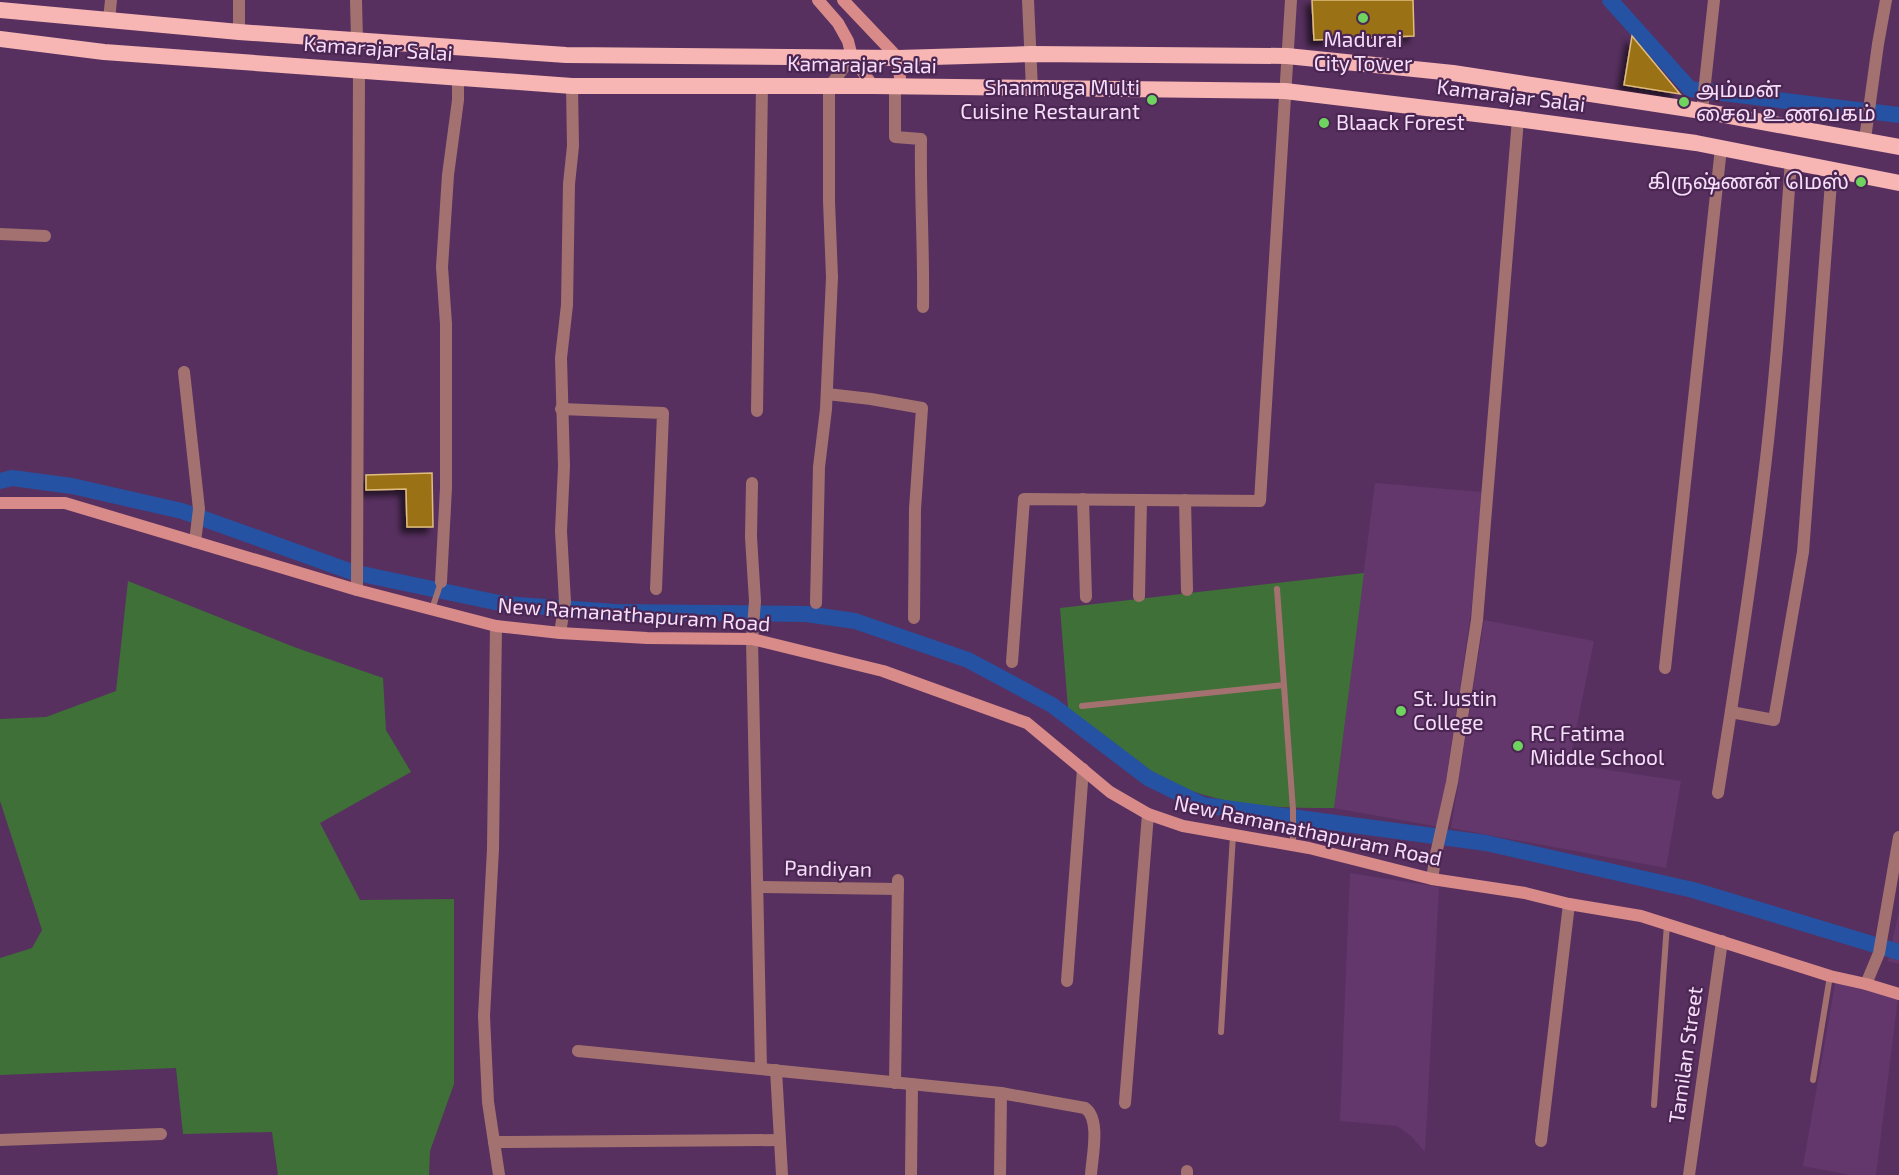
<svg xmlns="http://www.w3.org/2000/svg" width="1899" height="1175" font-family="'Exo 2','Noto Sans Tamil',sans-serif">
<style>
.built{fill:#63376c}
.green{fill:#3f7038}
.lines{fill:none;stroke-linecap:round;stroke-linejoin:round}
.canal{stroke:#2552a3;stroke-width:16}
.building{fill:#9b7116;stroke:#e0bd7e;stroke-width:1.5;filter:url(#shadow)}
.service{stroke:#a37270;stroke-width:6}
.minor{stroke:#a37270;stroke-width:12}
.tertiary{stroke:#a37270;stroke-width:12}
.secondary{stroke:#d98b89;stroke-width:12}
.trunk{stroke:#f7b6b4;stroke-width:16}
.poi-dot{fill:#6fd360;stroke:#4c2653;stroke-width:2}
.labels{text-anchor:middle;stroke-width:4.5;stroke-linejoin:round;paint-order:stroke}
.poi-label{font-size:21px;fill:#f5def9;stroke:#4c2653;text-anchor:start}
.street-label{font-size:21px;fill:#f5def9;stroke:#4c2653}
</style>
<defs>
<filter id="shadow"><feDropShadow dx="-5.5" dy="5.5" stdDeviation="3" flood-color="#0009"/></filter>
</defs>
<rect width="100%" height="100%" fill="#57305f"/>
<!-- built -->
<g class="built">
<polygon points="1375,483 1482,492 1471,613 1439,827 1334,808"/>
<polygon points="1484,620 1594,641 1569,764 1681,781 1666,868 1451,828"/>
<polygon points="1350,873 1439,887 1425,1152 1410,1135 1397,1126 1340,1121"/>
<polygon points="1899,911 1899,964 1888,961"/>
<polygon points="1836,979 1898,997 1876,1175 1850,1175 1803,1166"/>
</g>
<!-- green -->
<g class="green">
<path d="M1364 573 1334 808C1274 808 1219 807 1164 779 1130 763 1097 731 1068 708L1060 608Z"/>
<polygon points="128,581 294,647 383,678 386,730 411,772 320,823 360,900 454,899 454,1084 430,1151 429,1175 278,1175 272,1132 183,1134 176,1068 0,1075 0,958 32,948 42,930 0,801 0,719 46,717 116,691"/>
</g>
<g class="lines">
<!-- canal -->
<g class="canal">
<polyline points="1610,0 1690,89 1899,115"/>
<polyline points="0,481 12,478 72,486 182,511 352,572 504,604 615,612 806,614 855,621 968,660 1052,705 1148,778 1203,805 1486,843 1693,890 1899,952"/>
</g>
</g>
<!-- building -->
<g class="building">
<polygon points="1312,0 1413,0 1414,36 1314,40"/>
<polygon points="1632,36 1680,94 1624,85"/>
<polygon points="432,473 433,527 407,527 406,489 366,490 366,475"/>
</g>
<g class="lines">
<!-- service -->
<g class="service">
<polyline points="1277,589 1293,810 1293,845"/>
<polyline points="432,609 441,582"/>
<polyline points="1082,706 1284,685"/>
<polyline points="1221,1032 1233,835"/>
<polyline points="1813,1080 1830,976"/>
<polyline points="1654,1105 1667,924"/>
</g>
<!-- minor -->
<g class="minor">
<polyline points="356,0 357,40"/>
<polyline points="1028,0 1032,89"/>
<polyline points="109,20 111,0"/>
<polyline points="239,32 239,0"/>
<path d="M895 88V137L921 139C920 195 924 251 923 307"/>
<polyline points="1702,111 1714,0"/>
<polyline points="1865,139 1878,44 1886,0"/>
<polyline points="0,234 45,236"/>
<polyline points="184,372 199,509 195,542"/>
<polyline points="827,394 871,399 922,408 915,509 914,618"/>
<polyline points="561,409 663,413 656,589"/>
<polyline points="757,411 762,86"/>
<polyline points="752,483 751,537 755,601 752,639 761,1069 1001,1093 1000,1175"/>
<polyline points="1083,499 1086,597"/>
<polyline points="1185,500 1187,590"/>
<polyline points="441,582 446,488 446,324 442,267 448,175 458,100 458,77"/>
<polyline points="357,590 359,71"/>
<polyline points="1139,596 1141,500"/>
<polyline points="816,603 819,467 826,409 832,277 829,201 829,87 852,57"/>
<polyline points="560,633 565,602 561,531 564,466 561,358 567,305 569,184 573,146 572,86"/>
<polyline points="1012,662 1024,499 1260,501 1291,0"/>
<polyline points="1665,668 1721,148"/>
<polyline points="1731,712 1774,720 1803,552 1832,169"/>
<path d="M1718 793C1734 693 1750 593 1762 492 1776 382 1783 271 1791 161"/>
<polyline points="1432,879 1436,854 1452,782 1477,620 1518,119"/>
<polyline points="758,887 898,889"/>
<polyline points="1067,981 1083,769"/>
<polyline points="1866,984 1879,953 1899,837"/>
<polyline points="578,1051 761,1069"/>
<polyline points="776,1070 782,1175"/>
<polyline points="895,1083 898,880"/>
<path d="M1001 1093 1085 1108C1101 1119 1092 1157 1091 1175"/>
<polyline points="1125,1103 1148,814"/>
<polyline points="0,1140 161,1134"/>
<polyline points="1541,1141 1569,904"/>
<polyline points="494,1142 780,1140"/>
<polyline points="1187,1171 1187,1175"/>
<polyline points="911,1175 912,1084"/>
<polyline points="1689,1175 1722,941"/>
</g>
<!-- tertiary -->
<polyline class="tertiary" points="496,626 493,849 484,1016 488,1102 499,1175"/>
<!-- secondary -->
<g class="secondary">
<polyline points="818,0 838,23 848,41 852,57 873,86"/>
<polyline points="843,0 898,58 901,88"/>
<polyline points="0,503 65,503 357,590 496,626 560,633 647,638 752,639 883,671 1027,723 1110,792 1148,814 1183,826 1309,848 1432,879 1525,893 1569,904 1641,916 1830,976 1866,984 1899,994"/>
</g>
<!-- trunk -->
<g class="trunk">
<polyline points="0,10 239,32 566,55 898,58 1031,54 1287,56 1453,73 1702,111 1899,147"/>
<polyline points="0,39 104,52 572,86 873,86 1285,91 1518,119 1696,143 1899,183"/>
</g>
</g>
<!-- markers -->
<g class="poi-dot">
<circle cx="1363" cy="18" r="6"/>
<circle cx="1152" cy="100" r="6"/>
<circle cx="1684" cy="102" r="6"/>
<circle cx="1324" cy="123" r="6"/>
<circle cx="1861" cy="182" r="6"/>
<circle cx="1401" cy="711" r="6"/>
<circle cx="1518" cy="746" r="6"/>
</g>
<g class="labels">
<!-- poi labels -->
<g class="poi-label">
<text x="1363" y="47" text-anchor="middle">Madurai<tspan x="1363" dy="24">City Tower</tspan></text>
<text x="1140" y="95" text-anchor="end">Shanmuga Multi<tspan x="1140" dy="24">Cuisine Restaurant</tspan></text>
<text x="1696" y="97">அம்மன்<tspan x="1696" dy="24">சைவ உணவகம்</tspan></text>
<text x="1336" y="130">Blaack Forest</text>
<text x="1849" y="189" text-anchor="end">கிருஷ்ணன் மெஸ்</text>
<text x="1413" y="706">St. Justin<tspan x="1413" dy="24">College</tspan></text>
<text x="1530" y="741">RC Fatima<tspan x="1530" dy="24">Middle School</tspan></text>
</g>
<!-- street labels -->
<g class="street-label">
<text transform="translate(378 49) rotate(4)" y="7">Kamarajar Salai</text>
<text transform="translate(862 65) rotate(1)" y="7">Kamarajar Salai</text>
<text transform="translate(1511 96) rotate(7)" y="7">Kamarajar Salai</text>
<text transform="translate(634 615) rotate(4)" y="7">New Ramanathapuram Road</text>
<text transform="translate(1308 831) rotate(12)" y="7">New Ramanathapuram Road</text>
<text transform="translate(828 869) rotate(1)" y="7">Pandiyan</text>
<text transform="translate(1686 1055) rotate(-82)" y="7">Tamilan Street</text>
</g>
</g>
</svg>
